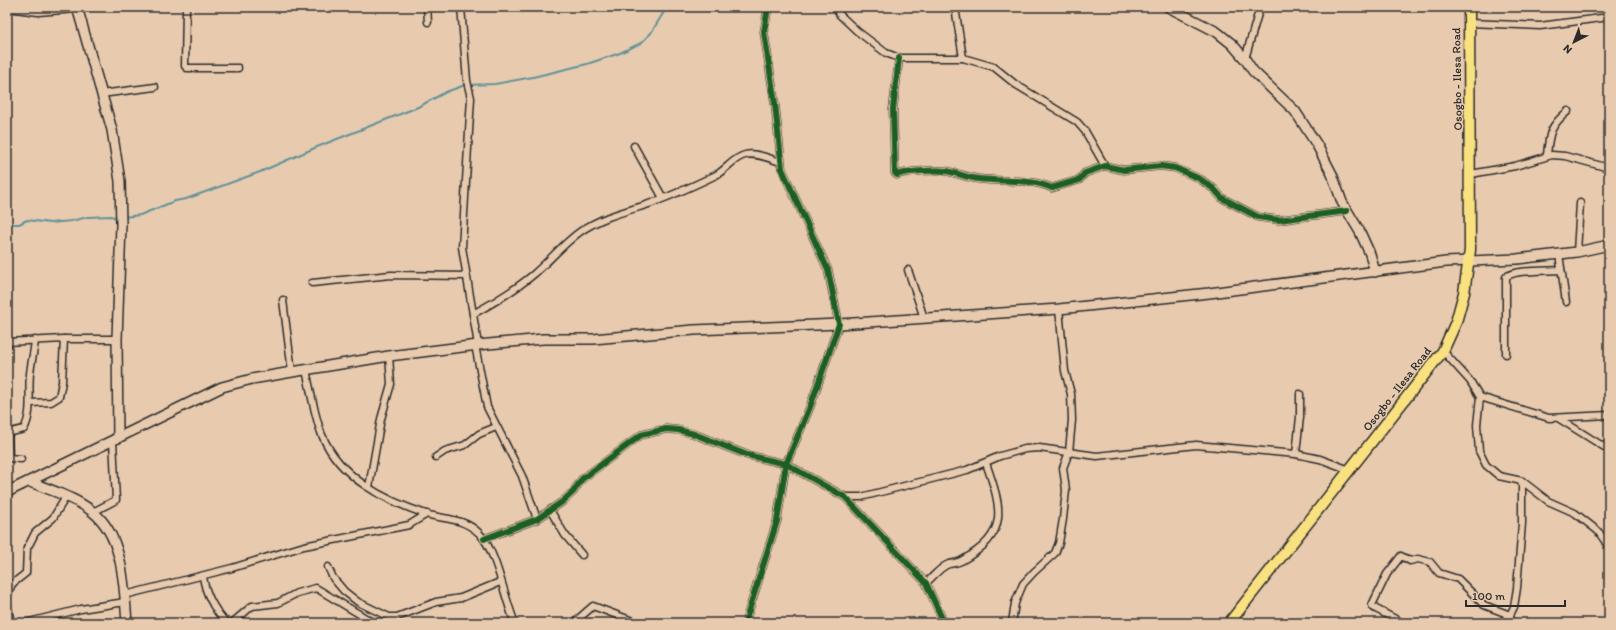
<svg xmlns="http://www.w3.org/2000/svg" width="1616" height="630" font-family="Itim,sans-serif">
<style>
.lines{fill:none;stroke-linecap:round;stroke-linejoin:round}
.stream{stroke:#629299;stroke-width:2}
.street-casing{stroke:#2b2b2b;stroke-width:9}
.secondary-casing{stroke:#2b2b2b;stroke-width:12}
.primary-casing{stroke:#2b2b2b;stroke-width:13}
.street{stroke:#e8cbaf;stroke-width:6}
.secondary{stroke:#e8cbaf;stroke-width:9}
.primary{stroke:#fae180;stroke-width:10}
.cycleway-casing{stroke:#e8cbaf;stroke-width:8}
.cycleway{stroke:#1b5e20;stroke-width:6}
.labels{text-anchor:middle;stroke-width:3;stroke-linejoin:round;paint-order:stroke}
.street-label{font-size:12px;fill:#2b2b2b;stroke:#e8cbaf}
</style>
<rect width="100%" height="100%" fill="#e8cbaf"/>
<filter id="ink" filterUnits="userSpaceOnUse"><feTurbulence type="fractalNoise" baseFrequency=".025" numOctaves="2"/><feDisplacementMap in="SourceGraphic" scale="8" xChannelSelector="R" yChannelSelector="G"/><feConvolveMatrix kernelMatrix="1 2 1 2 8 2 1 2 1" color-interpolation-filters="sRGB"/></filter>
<g filter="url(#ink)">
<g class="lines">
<!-- stream -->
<g class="stream">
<polyline points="124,217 140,215 175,201 186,199 260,172 317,147 418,107 446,92 465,85 495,84 533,77 587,64 620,53 641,43 651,33 667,7"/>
<polyline points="7,224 19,224 27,220 50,223 71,221 88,217 111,216 117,218"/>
</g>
<defs>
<g id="street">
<polyline points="186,7 185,66 187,68 238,68"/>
<polyline points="293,7 299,7"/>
<polyline points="427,7 428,22"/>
<polyline points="461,7 467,81 471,98 462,247 478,345"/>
<polyline points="835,7 840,15 857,31 886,53 899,58 963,58 994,67 1015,84 1077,122 1085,131 1105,166"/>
<polyline points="955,7 963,58"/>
<polyline points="7,8 38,12 77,9"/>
<polyline points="1469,23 1540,26 1609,17"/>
<path d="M899 58 893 109 895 173 897 175C905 171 937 170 946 171 957 173 968 178 979 179 1004 182 1029 178 1052 188L1079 180 1085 173 1105 166 1124 170 1161 166 1175 168 1200 179 1214 189 1222 198 1258 217 1279 220 1347 211"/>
<polyline points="1245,59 1260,7"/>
<polyline points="101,94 155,87"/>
<polyline points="634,146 663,198"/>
<path d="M1547 155C1549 133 1550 126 1568 111"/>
<polyline points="1471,174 1515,166 1552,155 1565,156 1609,168"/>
<polyline points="1577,252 1580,203"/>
<polyline points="1559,254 1566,302"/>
<polyline points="908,270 924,318"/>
<polyline points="312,283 391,275 466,276"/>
<polyline points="283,300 292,372"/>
<path d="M473 314C495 302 515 290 534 274 550 260 564 243 581 231 602 217 623 212 646 205 670 197 693 186 716 175 727 169 733 158 745 155 756 152 770 159 781 162"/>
<polyline points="7,342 64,339 117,339"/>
<polyline points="475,345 487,407 522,476 537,519"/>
<polyline points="1443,351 1470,381 1480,397 1477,425 1479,451 1486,465 1499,476 1522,481 1548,501 1575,513 1598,531 1609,547"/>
<path d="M1506 354V277C1515 269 1549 271 1561 270"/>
<path d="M306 370C311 391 314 415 322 435 340 478 384 500 426 514 445 520 462 517 479 533 497 551 504 598 515 623"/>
<polyline points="1480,397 1549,418 1609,415"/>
<polyline points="31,403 51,402 59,397 62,382 64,339"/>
<polyline points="1558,418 1609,450"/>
<path d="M7 433 24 429C33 412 28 393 30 374 31 363 34 352 35 340"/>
<polyline points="8,433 9,458 21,459"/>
<polyline points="1296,454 1300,417 1300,394"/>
<polyline points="436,457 445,451 465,445 479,434 496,427"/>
<polyline points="369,487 381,419 391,384 389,356"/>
<polyline points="845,497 861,497 967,470 1000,456 1025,449 1039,448 1097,456 1196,445 1296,454 1320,459 1350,470"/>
<polyline points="550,510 565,535 582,555"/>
<polyline points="93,512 116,500 113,441"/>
<polyline points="484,539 537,519 562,502 573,492 582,479 641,435 666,429 678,430 694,434 747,455 786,464 845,497 926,583 944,623"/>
<polyline points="328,567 333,578 344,591 358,602 389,617 397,617 436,602 461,598 500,582"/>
<path d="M203 576C205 594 214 609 226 623"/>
<path d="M926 583C932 578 941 566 949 564 953 563 957 563 961 561 1010 534 1002 509 986 463"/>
<polyline points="125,595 232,568 304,546 409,525 427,514"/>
<polyline points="7,596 12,584 26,573 27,548 30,543 35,533 53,518 66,497"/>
<polyline points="7,602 11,623"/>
<polyline points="1510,615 1511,623"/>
<polyline points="25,623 81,609 125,602"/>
<polyline points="232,623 252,606 278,603 297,593 316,588 374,623"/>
<polyline points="578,623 577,620 593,606 638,623"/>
<polyline points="745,623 777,521 786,464 810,407 839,324 828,270 782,169 775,104 764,32 768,7"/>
<polyline points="1012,623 1015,603 1023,584 1034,572 1055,553 1059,543 1063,519 1066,490 1063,468 1069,452 1072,420 1071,394 1065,371 1059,309"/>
<polyline points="1403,623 1374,608 1372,605 1387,574 1401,556 1410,561 1418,559 1430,562 1439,573 1458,579 1484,605 1510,615"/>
<polyline points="1500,623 1510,615 1514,607 1517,588 1522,523 1522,481"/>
</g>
<g id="secondary">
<polyline points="77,7 112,130 120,181 121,225 117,339 118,438"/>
<polyline points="1168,7 1217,32 1232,44 1245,59 1253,71 1295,111 1317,145 1332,174 1342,202 1360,232 1370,254 1375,272"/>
<path d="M30 482C51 490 76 498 93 512 124 537 124 587 127 623"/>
<polyline points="7,492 222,387 252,379 292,372 389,356 478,345 543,339 593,339 694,330 839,324 1059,309 1209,293 1446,262 1517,259 1577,252 1609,245"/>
</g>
<polyline id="primary" points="1229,623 1443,351 1456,322 1464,293 1470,250 1469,7"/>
</defs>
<!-- street casing -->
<use href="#street" class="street-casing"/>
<!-- secondary casing -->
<use href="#secondary" class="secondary-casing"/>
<!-- primary casing -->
<use href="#primary" class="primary-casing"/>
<!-- street -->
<use href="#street" class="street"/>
<!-- secondary -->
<use href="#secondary" class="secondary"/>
<!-- primary -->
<use href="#primary" class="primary"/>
<defs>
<g id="cycleway">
<path d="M899 58 893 109 895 173 897 175C905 171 937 170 946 171 957 173 968 178 979 179 1004 182 1029 178 1052 188L1079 180 1085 173 1105 166 1124 170 1161 166 1175 168 1200 179 1214 189 1222 198 1258 217 1279 220 1347 211"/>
<polyline points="484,539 537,519 562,502 573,492 582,479 641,435 666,429 678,430 694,434 747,455 786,464 845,497 926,583 944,623"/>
<polyline points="745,623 777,521 786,464 810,407 839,324 828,270 782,169 775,104 764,32 768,7"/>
</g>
</defs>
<!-- cycleway casing -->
<use href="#cycleway" class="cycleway-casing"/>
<!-- cycleway -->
<use href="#cycleway" class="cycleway"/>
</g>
</g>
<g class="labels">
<!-- street labels -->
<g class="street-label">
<text transform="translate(1457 79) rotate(-91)" y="4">Osogbo - Ilesa Road</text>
<text transform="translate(1397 389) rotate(-52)" y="4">Osogbo - Ilesa Road</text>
</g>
</g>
<!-- margin -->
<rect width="1616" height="630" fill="none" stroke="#e8cbaf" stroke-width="24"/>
<rect x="12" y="12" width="1592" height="606" fill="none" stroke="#2b2b2b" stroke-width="1.5" filter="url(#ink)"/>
<!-- north arrow -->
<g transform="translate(1574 42) rotate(222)" stroke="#e8cbaf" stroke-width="3" paint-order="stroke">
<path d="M0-3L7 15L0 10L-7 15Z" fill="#2b2b2b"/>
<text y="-6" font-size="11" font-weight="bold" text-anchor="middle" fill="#2b2b2b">N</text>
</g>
<!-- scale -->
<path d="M1466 600v6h99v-6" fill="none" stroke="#2b2b2b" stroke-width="2"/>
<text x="1472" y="600" font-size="12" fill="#2b2b2b" stroke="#e8cbaf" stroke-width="3" paint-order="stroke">100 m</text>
</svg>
